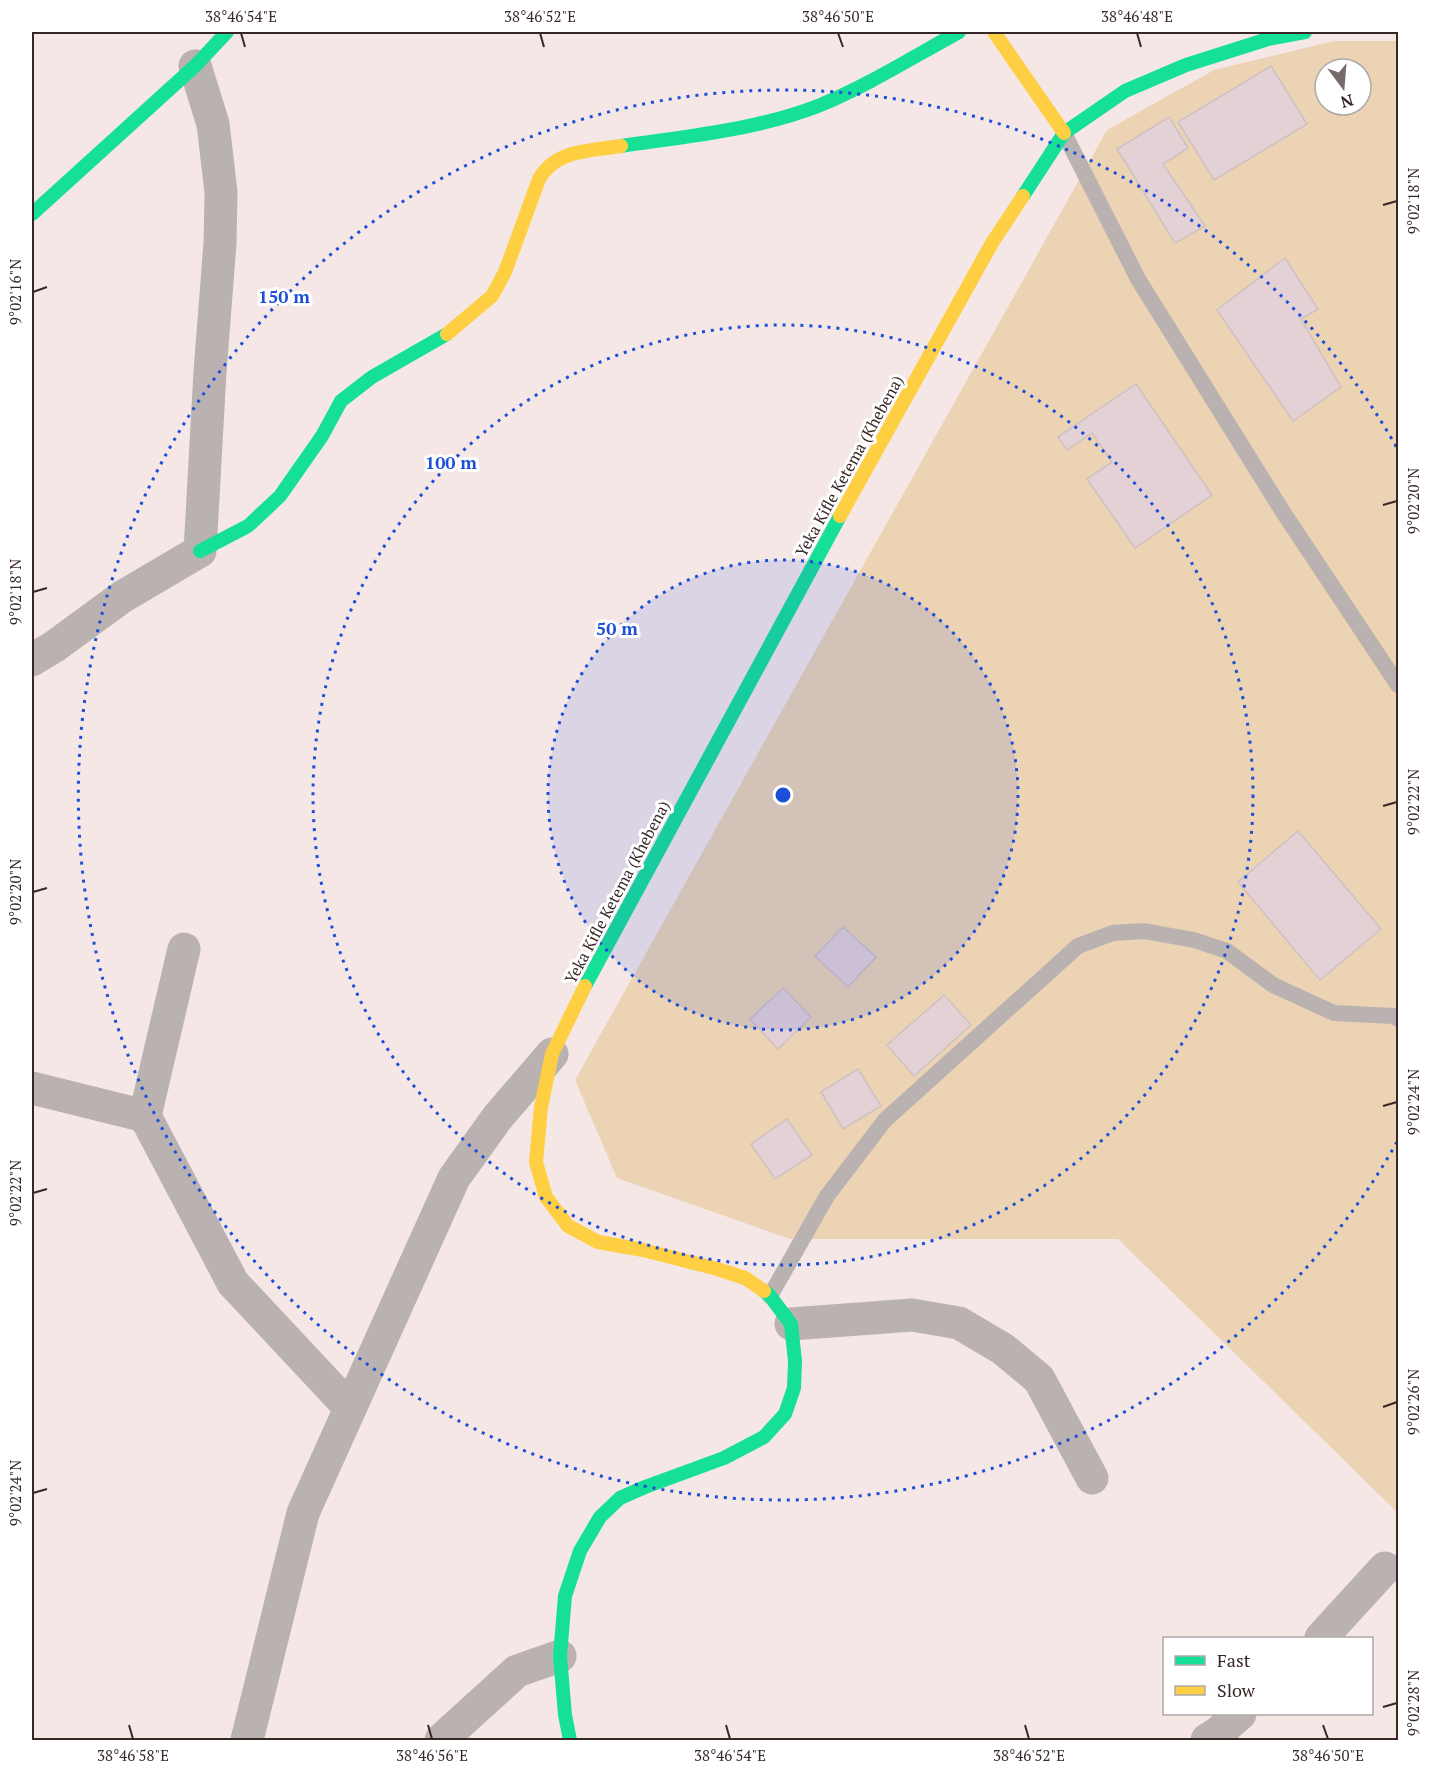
<svg xmlns="http://www.w3.org/2000/svg" width="1430" height="1772" font-family="'PT Serif',serif">
<style>
.green{fill:#ebd3b4;fill-rule:evenodd}
.building{fill:#e4d1d6;stroke:#cec1c3;stroke-width:1.5}
.lines{fill:none;stroke-linecap:round;stroke-linejoin:round}
.lane{stroke:#bab2b0;stroke-width:16}
.street{stroke:#bab2b0;stroke-width:33}
.fast{stroke:#16e098;stroke-width:14}
.slow{stroke:#ffcf43;stroke-width:14}
.ticks{fill:none;stroke:#372827;stroke-width:2}
.ring{fill:none;stroke:#1d4ed8;stroke-width:3;stroke-dasharray:3 6}
.labels{text-anchor:middle;stroke-width:6;stroke-linejoin:round;paint-order:stroke}
.street-label{font-size:16px;fill:#372827;stroke:#fff}
.centre{fill:#1d4ed8;stroke:#fff;stroke-width:3}
.ring-label{font-size:18px;text-anchor:middle;font-weight:bold;fill:#1d4ed8;stroke:#fff;stroke-width:6;stroke-linejoin:round;paint-order:stroke}
.neatline{fill:none;stroke:#372827;stroke-width:2}
.ticks-label{font-size:15px;text-anchor:middle;fill:#372827}
</style>
<rect width="100%" height="100%" fill="#f5e7e6"/>
<!-- green -->
<path class="green" d="M1334 41H1398V1513L1118 1239H790L617 1178 575 1080 1107 130 1214 70ZM1325 69H1361V105H1325Z"/>
<!-- building -->
<g class="building">
<polygon points="1271,66 1307,124 1214,180 1178,122"/>
<polygon points="1169,117 1188,148 1163,164 1205,226 1175,243 1117,149"/>
<polygon points="1285,258 1318,309 1301,319 1341,387 1293,421 1217,310"/>
<polygon points="1136,384 1212,495 1135,548 1087,479 1112,462 1092,433 1067,450 1058,437"/>
<polygon points="1298,831 1381,929 1320,980 1238,882"/>
<polygon points="843,927 876,957 848,987 815,956"/>
<polygon points="783,988 811,1017 778,1049 750,1019"/>
<polygon points="944,995 971,1025 914,1076 887,1045"/>
<polygon points="858,1069 881,1106 843,1129 821,1092"/>
<polygon points="787,1119 812,1155 775,1179 751,1144"/>
</g>
<g class="lines">
<!-- lane -->
<g class="lane">
<polyline points="1064,133 1138,279 1283,512 1398,685"/>
<polyline points="770,1296 827,1196 885,1120 1078,946 1113,933 1144,931 1194,940 1227,951 1273,985 1334,1013 1393,1016 1398,1019"/>
</g>
<!-- street -->
<g class="street">
<polyline points="32,660 55,646 122,597 200,551 210,372 220,243 221,192 213,124 195,66"/>
<polyline points="32,1088 145,1116 233,1283 350,1408"/>
<polyline points="145,1116 184,949"/>
<polyline points="791,1324 912,1315 959,1323 1003,1349 1039,1379 1092,1478"/>
<polyline points="1321,1638 1385,1568"/>
<polyline points="247,1740 303,1513 454,1178 497,1118 552,1054"/>
<polyline points="441,1740 517,1671 560,1656"/>
<polyline points="1207,1740 1218,1733 1240,1714"/>
</g>
<!-- fast -->
<g class="fast">
<path d="M621 146C687 136 756 130 818 106 867 86 913 57 959 32"/>
<polyline points="1023,196 1064,133 1125,91 1186,65 1268,39 1305,32"/>
<polyline points="32,214 195,66 227,32"/>
<polyline points="200,551 248,526 280,496 322,436 341,401 372,377 447,334"/>
<polyline points="585,986 840,516"/>
<polyline points="570,1740 565,1715 560,1656 565,1596 580,1551 600,1517 620,1498 645,1487 724,1458 764,1437 785,1414 794,1388 795,1361 791,1324 770,1296 764,1291"/>
</g>
<!-- slow -->
<g class="slow">
<polyline points="994,32 1064,133"/>
<path d="M447 334 492 296 505 272 539 179C556 149 591 151 621 146"/>
<polyline points="840,516 992,243 1023,196"/>
<polyline points="585,986 552,1054 541,1107 536,1162 546,1197 568,1226 598,1242 643,1250 714,1268 745,1278 764,1291"/>
</g>
</g>
<!-- ticks -->
<path class="ticks" d="M241 33 245 47M540 33 544 47M838 33 843 47M1137 33 1141 47M1383 205 1397 201M33 292 47 287M1383 505 1397 501M33 592 47 588M1383 806 1397 802M33 892 47 888M1383 1106 1397 1102M33 1193 47 1189M1383 1407 1397 1402M33 1493 47 1489M1383 1707 1397 1703M129 1725 133 1739M428 1725 432 1739M726 1725 730 1739M1025 1725 1029 1739M1323 1725 1328 1739"/>
<!-- distance rings -->
<circle cx="783" cy="795" r="235" fill="#1d4ed8" fill-opacity=".12"/>
<g class="ring">
<circle cx="783" cy="795" r="235"/>
<circle cx="783" cy="795" r="470"/>
<path d="M1397 1142A705 705 0 1 1 1397 448"/>
</g>
<g class="labels">
<!-- street labels -->
<g class="street-label">
<text transform="translate(849 466) rotate(-61)" y="6">Yeka Kifle Ketema (Khebena)</text>
<text transform="translate(617 892) rotate(-62)" y="6">Yeka Kifle Ketema (Khebena)</text>
</g>
</g>
<circle cx="783" cy="795" r="9" class="centre"/>
<g class="ring-label">
<text x="284" y="303">150 m</text>
<text x="451" y="469">100 m</text>
<text x="617" y="635">50 m</text>
</g>
<!-- border -->
<rect width="1430" height="1772" fill="none" stroke="#ffffff" stroke-width="66"/>
<!-- legend -->
<rect x="1163" y="1637" width="210" height="78" fill="#ffffff" stroke="#afa9a9" stroke-width="1.5"/>
<rect x="1175" y="1656" width="30" height="9" fill="#16e098" stroke="#afa9a9" stroke-width="1.5"/>
<text x="1217" y="1667" font-size="18" fill="#372827">Fast</text>
<rect x="1175" y="1686" width="30" height="9" fill="#ffcf43" stroke="#afa9a9" stroke-width="1.5"/>
<text x="1217" y="1697" font-size="18" fill="#372827">Slow</text>
<!-- north arrow -->
<g transform="translate(1343 87) rotate(164)"><circle r="28" fill="#ffffff" stroke="#afa9a9" stroke-width="1.5"/>
<path d="M0-4.5L10 22L0 15L-10 22Z" fill="#7a6b6a"/>
<text y="-9" font-size="16" font-weight="bold" text-anchor="middle" fill="#372827">N</text>
</g>
<rect x="33" y="33" width="1364" height="1706" class="neatline"/>
<g class="ticks-label">
<text x="241" y="22">38°46'54"E</text>
<text x="540" y="22">38°46'52"E</text>
<text x="838" y="22">38°46'50"E</text>
<text x="1137" y="22">38°46'48"E</text>
<text transform="translate(1414 201) rotate(-90)" y="5">9°02'18"N</text>
<text transform="translate(16 292) rotate(-90)" y="5">9°02'16"N</text>
<text transform="translate(1414 501) rotate(-90)" y="5">9°02'20"N</text>
<text transform="translate(16 592) rotate(-90)" y="5">9°02'18"N</text>
<text transform="translate(1414 802) rotate(-90)" y="5">9°02'22"N</text>
<text transform="translate(16 892) rotate(-90)" y="5">9°02'20"N</text>
<text transform="translate(1414 1102) rotate(-90)" y="5">9°02'24"N</text>
<text transform="translate(16 1193) rotate(-90)" y="5">9°02'22"N</text>
<text transform="translate(1414 1402) rotate(-90)" y="5">9°02'26"N</text>
<text transform="translate(16 1493) rotate(-90)" y="5">9°02'24"N</text>
<text transform="translate(1414 1703) rotate(-90)" y="5">9°02'28"N</text>
<text x="133" y="1761">38°46'58"E</text>
<text x="432" y="1761">38°46'56"E</text>
<text x="730" y="1761">38°46'54"E</text>
<text x="1029" y="1761">38°46'52"E</text>
<text x="1328" y="1761">38°46'50"E</text>
</g>
</svg>
